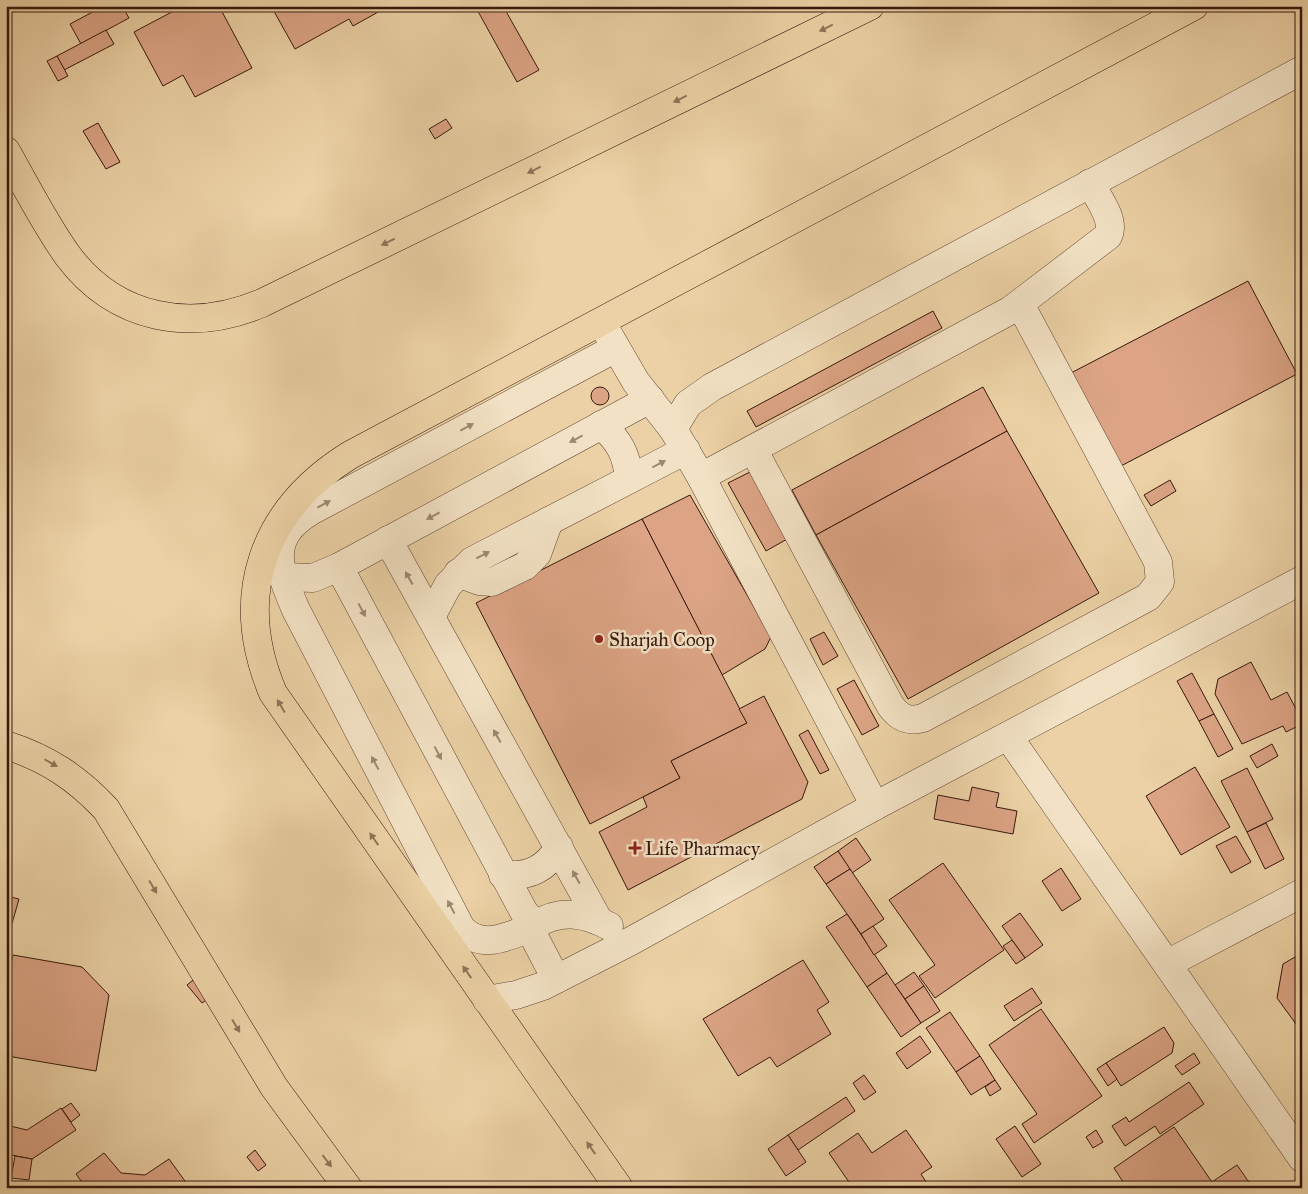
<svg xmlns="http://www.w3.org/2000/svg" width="1308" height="1194" font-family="'IM FELL Great Primer',serif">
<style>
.building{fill:#dca485;stroke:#36180d}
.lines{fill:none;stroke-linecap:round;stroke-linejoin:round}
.minor-casing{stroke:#634633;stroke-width:29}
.major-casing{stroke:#36180d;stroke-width:29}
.minor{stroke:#f2e1c4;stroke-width:28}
.major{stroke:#ebd1a5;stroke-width:28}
.oneway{fill:#907459}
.oneway2{fill:#9d8772}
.poi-dot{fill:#8f2418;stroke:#f2e1c4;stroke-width:2}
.labels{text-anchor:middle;stroke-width:5;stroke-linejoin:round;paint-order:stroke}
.poi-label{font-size:19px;fill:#36180d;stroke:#f2e1c4;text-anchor:start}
</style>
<rect width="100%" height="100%" fill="#ebd1a5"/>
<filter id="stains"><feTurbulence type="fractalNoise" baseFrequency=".004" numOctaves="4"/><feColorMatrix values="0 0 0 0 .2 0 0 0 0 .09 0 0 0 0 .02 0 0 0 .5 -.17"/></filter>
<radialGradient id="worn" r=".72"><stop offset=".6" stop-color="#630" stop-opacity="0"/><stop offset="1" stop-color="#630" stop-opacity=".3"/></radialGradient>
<!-- building -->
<g class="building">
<polygon points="104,6 122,6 129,18 81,44 70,24"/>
<polygon points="183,6 219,6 252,68 195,97 183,75 163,86 134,32"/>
<polygon points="271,6 378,6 380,11 353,26 349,19 295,49"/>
<polygon points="475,6 503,6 539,70 517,82"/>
<polygon points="106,30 114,44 64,70 57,56"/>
<polygon points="57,56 68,76 58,81 47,61"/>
<polygon points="446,119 452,128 435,139 429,129"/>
<polygon points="98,123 120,162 106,169 83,131"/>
<polygon points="1248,281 1297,374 1119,467 1069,374"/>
<polygon points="933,311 942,328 756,427 747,411"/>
<polygon points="983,387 1007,431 816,535 792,490"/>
<circle cx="600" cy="396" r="9"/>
<polygon points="1007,431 1099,593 908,699 816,535"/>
<polygon points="752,471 789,538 766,551 728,483"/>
<polygon points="1170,480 1176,491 1151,506 1144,495"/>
<polygon points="690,495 771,637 765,649 722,675 642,519"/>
<polygon points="642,519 747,723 671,761 680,778 590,824 476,603"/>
<polygon points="824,632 838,656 823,665 810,639"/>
<polygon points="1251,662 1271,700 1287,692 1302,720 1302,724 1286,732 1283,726 1242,744 1215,694 1218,679"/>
<polygon points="1192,673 1214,714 1199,721 1177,681"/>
<polygon points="854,680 879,726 862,735 837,689"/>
<polygon points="764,696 808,782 802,799 628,890 599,832 647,807 643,797 680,778 671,761 747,723 739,709"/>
<polygon points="1214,714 1233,749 1218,757 1199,721"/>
<polygon points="808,730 829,770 820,774 799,735"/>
<polygon points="1272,744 1278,756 1257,768 1250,756"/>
<polygon points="1195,767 1230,827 1181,855 1146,796"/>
<polygon points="1247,768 1273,819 1247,832 1221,781"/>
<polygon points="972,787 999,793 996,807 1017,811 1013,834 934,819 938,795 969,801"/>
<polygon points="1266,823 1284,859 1265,869 1247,832"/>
<polygon points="1236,836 1251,862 1231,873 1216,846"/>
<polygon points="856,838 871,860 852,873 838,851"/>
<polygon points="838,851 850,869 826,884 814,867"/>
<polygon points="943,863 1004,950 935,998 919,976 935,965 889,900"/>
<polygon points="1061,868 1081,899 1062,911 1042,881"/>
<polygon points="850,869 884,919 861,934 826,884"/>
<polygon points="6,896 19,899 7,941 6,941"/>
<polygon points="1020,913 1043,945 1025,958 1002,926"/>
<polygon points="847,914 887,973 867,987 826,927"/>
<polygon points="873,926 887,946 874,955 861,934"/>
<polygon points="1012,940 1025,958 1016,964 1003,946"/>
<polygon points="1302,953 1302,1026 1296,1024 1277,998 1283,964"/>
<polygon points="13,955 82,967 109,995 96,1071 13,1057 6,1045 6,990"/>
<polygon points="803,960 829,1002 817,1010 831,1034 777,1067 770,1057 738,1076 703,1019"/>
<polygon points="914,972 924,986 905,999 895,985"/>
<polygon points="887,973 921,1023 901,1037 867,987"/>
<polygon points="197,977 212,996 202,1003 187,985"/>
<polygon points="924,986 940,1011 921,1023 905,999"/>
<polygon points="1032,988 1042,1003 1014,1021 1004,1006"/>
<polygon points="1041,1009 1102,1096 1034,1143 1022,1124 1037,1114 989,1045"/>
<polygon points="950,1012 980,1056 956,1072 926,1028"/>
<polygon points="1164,1027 1174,1043 1172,1053 1121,1086 1106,1063"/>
<polygon points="920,1036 931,1052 907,1069 896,1053"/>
<polygon points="1194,1053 1200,1063 1182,1075 1175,1066"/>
<polygon points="980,1056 995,1080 971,1095 956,1072"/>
<polygon points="1106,1063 1117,1079 1108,1086 1097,1069"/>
<polygon points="864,1075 876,1092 864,1100 853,1083"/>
<polygon points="995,1080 1001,1089 990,1096 985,1087"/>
<polygon points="1189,1082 1204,1104 1160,1134 1155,1126 1125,1146 1112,1126 1126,1117 1129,1122"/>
<polygon points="846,1097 855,1111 798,1150 788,1135"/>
<polygon points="71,1103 80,1115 71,1122 62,1109"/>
<polygon points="61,1108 76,1130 32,1159 6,1154 6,1125 27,1130"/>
<polygon points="1015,1126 1041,1164 1022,1177 996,1139"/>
<polygon points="1174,1127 1212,1182 1237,1165 1253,1188 1127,1188 1114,1168"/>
<polygon points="906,1130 932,1167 921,1174 930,1188 853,1188 829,1153 858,1133 872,1153"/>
<polygon points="1096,1130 1103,1142 1093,1148 1086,1137"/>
<polygon points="788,1135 806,1162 786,1176 768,1149"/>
<polygon points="255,1150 266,1165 258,1171 247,1157"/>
<polygon points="104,1153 121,1173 145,1175 169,1159 190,1188 86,1188 76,1174"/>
<polygon points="15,1156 32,1159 29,1180 11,1178"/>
</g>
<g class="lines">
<defs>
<g id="minor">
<polyline points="607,332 636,382 673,429 701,477 875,806"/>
<path d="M601 425C619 440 627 455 629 479"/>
<polyline points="673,429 688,404 712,387 1302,70"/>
<path d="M753 449 890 705C899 718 908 722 923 718L1148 597 1160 582 1158 562 1020 304"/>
<path d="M701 477 1011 310 1108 236C1116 220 1098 198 1090 183"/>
<polyline points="388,540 599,921"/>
<polyline points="339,567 524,912 535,925"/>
<polyline points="458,573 479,581 492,582 525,566 537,554 549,521"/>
<polyline points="283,577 313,578 339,567 650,399"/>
<polyline points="431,617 448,585 472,561 686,450"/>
<polyline points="1008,736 1302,1158"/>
<path d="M503 875C529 877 546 869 559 847"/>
<path d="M533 927C508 936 482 951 461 928L296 610C278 568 266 538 311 511L616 348"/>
<polyline points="1167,964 1302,893"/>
<path d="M556 979 532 933 535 925C560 909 584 913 609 926"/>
<polyline points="487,1000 516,995 543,986 631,941 875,806 1302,580"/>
</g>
<g id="major">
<path d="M6 151C26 186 45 224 68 256 116 320 191 333 262 303L870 6"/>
<path d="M6 745C47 758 77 778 106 809L274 1087 348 1188"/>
<path d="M619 1188 273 693C232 596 262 510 350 455L1194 6"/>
</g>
</defs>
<!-- minor casing -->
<use href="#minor" class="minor-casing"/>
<!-- major casing -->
<use href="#major" class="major-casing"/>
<!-- minor -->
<use href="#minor" class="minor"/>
<!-- major -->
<use href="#major" class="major"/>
</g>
<!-- one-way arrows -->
<defs><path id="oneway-solid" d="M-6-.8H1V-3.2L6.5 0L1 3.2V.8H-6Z" transform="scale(1.25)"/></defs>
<g class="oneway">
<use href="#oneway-solid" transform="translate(826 28) rotate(154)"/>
<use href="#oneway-solid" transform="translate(680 99) rotate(154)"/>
<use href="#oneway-solid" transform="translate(534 170) rotate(154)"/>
<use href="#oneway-solid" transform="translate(388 242) rotate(154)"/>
<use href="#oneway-solid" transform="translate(281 706) rotate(-121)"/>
<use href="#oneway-solid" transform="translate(51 763) rotate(30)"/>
<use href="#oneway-solid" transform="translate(374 839) rotate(-125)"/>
<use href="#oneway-solid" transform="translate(153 887) rotate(59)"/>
<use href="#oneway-solid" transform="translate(467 972) rotate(-125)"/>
<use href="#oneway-solid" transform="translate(236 1026) rotate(59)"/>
<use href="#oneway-solid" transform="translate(591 1148) rotate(-125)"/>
<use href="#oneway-solid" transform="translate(327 1161) rotate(53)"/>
</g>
<g class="oneway2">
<use href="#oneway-solid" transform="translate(467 427) rotate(-28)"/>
<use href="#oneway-solid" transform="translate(576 439) rotate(152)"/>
<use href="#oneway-solid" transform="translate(659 464) rotate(-27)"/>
<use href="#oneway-solid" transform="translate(324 504) rotate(-28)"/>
<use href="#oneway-solid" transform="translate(433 516) rotate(152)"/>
<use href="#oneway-solid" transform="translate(483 555) rotate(-27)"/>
<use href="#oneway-solid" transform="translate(409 578) rotate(-119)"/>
<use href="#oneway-solid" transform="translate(362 610) rotate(62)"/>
<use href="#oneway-solid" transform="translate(497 736) rotate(-119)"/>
<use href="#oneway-solid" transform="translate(438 753) rotate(62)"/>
<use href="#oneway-solid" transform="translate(375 763) rotate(-118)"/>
<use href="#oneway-solid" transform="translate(576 877) rotate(-119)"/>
<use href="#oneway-solid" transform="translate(451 907) rotate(-118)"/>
</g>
<!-- markers -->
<g class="poi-dot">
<circle cx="599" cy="639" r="5"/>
<path d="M632.5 840.5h5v5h5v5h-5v5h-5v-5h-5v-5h5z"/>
</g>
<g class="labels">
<!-- poi labels -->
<g class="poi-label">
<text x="609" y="646">Sharjah Coop</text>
<text x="645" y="855">Life Pharmacy</text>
</g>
</g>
<!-- margin -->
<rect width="1308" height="1194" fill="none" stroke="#ebd1a5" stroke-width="25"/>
<rect x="8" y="8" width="1293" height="1179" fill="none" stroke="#36180d" stroke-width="2.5"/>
<rect x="12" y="12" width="1283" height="1169" fill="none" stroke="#36180d"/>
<rect width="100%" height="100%" filter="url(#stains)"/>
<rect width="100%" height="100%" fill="url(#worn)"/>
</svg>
